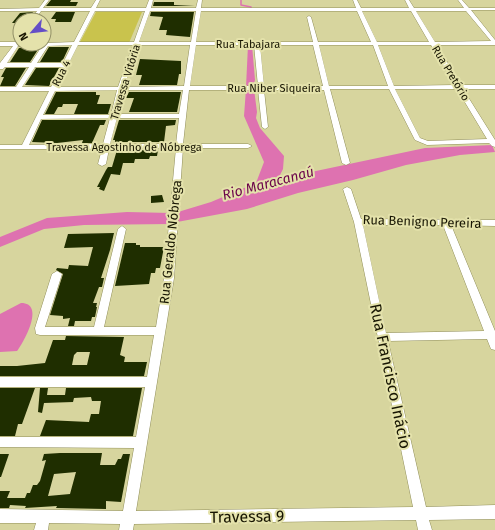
<svg xmlns="http://www.w3.org/2000/svg" width="495" height="530" font-family="'Fira Sans',sans-serif">
<style>
.green{fill:#c9c34d}
.water{fill:#de72b0}
.lines{fill:none;stroke-linecap:round;stroke-linejoin:round}
.stream{stroke:#de72b0;stroke-width:1.5}
.building{fill:#1f2e00;fill-rule:evenodd}
.minor-casing{stroke:#918f5b;stroke-width:1}
.minor{fill:#fff;fill-rule:evenodd}
.labels{text-anchor:middle;stroke-width:4;stroke-linejoin:round;paint-order:stroke}
.far-street-label{font-size:11px;fill:#171502;stroke:#e4e2ab}
.street-label{font-size:13px;fill:#171502;stroke:#e4e2ab}
.water-label{font-size:14px;font-style:italic;fill:#6b034a;stroke:#e4e2ab}
.near-street-label{font-size:16px;fill:#171502;stroke:#e4e2ab}
</style>
<rect width="100%" height="100%" fill="#d7d59e"/>
<!-- green -->
<polygon class="green" points="96,12 142,12 129,43 80,42"/>
<!-- water -->
<g class="water">
<polygon points="248,45 252,45 255,80 253,87 246,87"/>
<polygon points="246,89 254,89 257,112 256,118 260,128 284,156 283,169 278,179 425,148 492,145 495,152 460,155 406,165 353,180 298,193 247,209 177,222 178,212 211,202 256,183 264,162 244,116"/>
<polygon points="127,212 171,213 170,224 84,225 44,229 0,247 0,237 47,218"/>
<path d="M21 303C45 303 25 340 17 351L0 352V314Z"/>
</g>
<g class="lines">
<!-- stream -->
<polyline class="stream" points="241,0 241,5 251,7 251,10"/>
</g>
<!-- building -->
<g class="building">
<polygon points="51,0 71,0 70,2 78,2 76,6 46,6"/>
<polygon points="154,2 174,2 174,5 195,6 153,6"/>
<polygon points="33,12 28,20 20,20 20,23 12,23 20,13"/>
<polygon points="56,12 75,12 71,22 55,22 56,19 51,19"/>
<polygon points="151,12 194,12 190,37 166,35 167,30 159,30 163,17 150,16"/>
<polygon points="49,47 69,47 62,62 40,62"/>
<polygon points="19,48 39,48 30,62 10,62"/>
<polygon points="140,59 181,61 181,74 179,74 177,85 139,85 142,75 136,75"/>
<polygon points="6,68 26,68 15,86 0,86 4,77 1,77"/>
<polygon points="36,68 59,68 49,86 25,85"/>
<polygon points="56,92 96,92 96,95 100,95 97,104 111,104 108,114 74,114 78,104 63,104 62,107 58,107 54,114 45,114"/>
<polygon points="129,92 181,92 177,112 129,112 134,98 126,98"/>
<polygon points="42,120 106,120 104,125 100,125 92,143 82,143 83,140 57,143 32,142"/>
<polygon points="119,120 176,120 175,125 166,126 164,142 115,142 115,140 113,140"/>
<polygon points="117,150 158,150 157,156 150,156 149,159 135,159 134,163 123,163 120,175 111,174 104,191 99,189 100,187 97,187 106,170 108,167 112,167"/>
<polygon points="162,195 164,202 151,203 151,196"/>
<polygon points="114,233 110,250 101,278 104,278 102,287 99,287 93,303 97,303 96,307 97,307 95,317 92,317 91,321 75,321 74,326 68,326 70,318 63,319 63,316 50,315 63,274 56,270 57,268 68,269 69,265 88,266 93,247 64,248 68,234"/>
<polygon points="125,243 136,243 136,245 140,245 140,247 164,247 160,268 156,268 155,273 151,273 149,284 115,286"/>
<path d="M66 336 124 337 120 355 125 357 124 362H147L144 376H0V366H17L45 363 53 340H65ZM77 352H90L87 365H72L74 355Z"/>
<polygon points="0,388 35,388 22,424 18,424 15,436 0,436"/>
<polygon points="40,388 48,388 47,395 65,395 66,388 142,388 133,436 40,436 46,420 89,422 91,414 99,414 101,401 92,401 91,397 74,398 73,402 44,403 42,413 38,412"/>
<path d="M60 453H102L100 465H115L118 459H121L123 454H130L121 502 106 501V509L56 508 57 506 25 508 26 506 10 505 9 508H0V491H10L7 498H25L27 493H30L33 485H37L40 481 46 460 42 461 44 454ZM76 472 70 494 48 496 54 474Z"/>
<polygon points="0,454 9,454 1,477 0,477"/>
</g>
<g class="lines">
<defs>
<path id="minor" d="M45 0H49L43 8H91L96 0H100L96 8H146L149 0H153L151 8H196L198 0H202L201 8H356L353 0H357L361 8H409L405 0H409L414 8H464L458 0H462L469 8H495V10H471L495 40V45H437L461 85H495V89H463L495 140V147L492 146 489 143 427 145 415 140 389 89H330L350 163 346 165 342 163 324 90H264L268 127 265 129 262 127 258 90H189L183 144H248L252 146 248 148H183L174 278 136 511 413 507 354 222 343 189 347 187 351 189 361 219 495 220V226L451 225 495 331V350L491 349 487 339 388 341 426 507 495 505V519L429 520 432 530H418L416 520 134 524 133 530H119L120 524 49 523 48 530H34L36 523H0V509L123 511 134 448 0 447V437H136L145 387H0V377H147L154 335H40L36 334 35 328 52 274 57 271 62 274 45 327H94L118 229 122 226 126 229 104 327H156L164 278 176 148 109 149 106 164 102 166 98 164 102 149H0V145H22L49 91H0V87H16L29 67H5L3 69H0V63L13 46H0V42H15L18 40 20 41V44L74 42 90 11H41L35 20H31L37 11H0V9L39 8ZM95 11H145L134 42H79ZM150 11H196L191 42H139ZM201 11H357L371 42H318L311 17 309 16 307 17 313 42H196ZM362 11H411L429 42H377ZM416 11H466L491 41 435 42ZM72 45 63 63H37L48 46ZM78 45H133L118 87H57ZM138 45H190L184 86 124 87ZM196 45H254L258 86H190ZM260 45H313L323 86H264ZM319 45H373L388 86H329ZM378 45H431L455 85 394 86ZM18 46H42L31 63H7ZM35 67H62L51 87H22ZM395 89H457L487 139 428 141 420 138ZM117 90 111 115H43L55 91ZM123 90H183L179 114H118ZM110 118 103 144 29 145 41 119ZM117 118H179L176 144H110ZM363 225H443L484 331 386 333Z"/>
</defs>
<!-- minor casing -->
<use href="#minor" class="minor-casing"/>
<!-- minor -->
<use href="#minor" class="minor"/>
</g>
<g class="labels">
<!-- far-street labels -->
<g class="far-street-label">
<text x="248" y="48">Rua Tabajara</text>
<text transform="translate(61 73) rotate(-63)" y="4">Rua 4</text>
<text transform="translate(451 73) rotate(59)" y="4">Rua Pretório</text>
<text transform="translate(125 82) rotate(-73)" y="4">Travessa Vitória</text>
<text x="274" y="92">Rua Niber Siqueira</text>
<text x="124" y="151">Travessa Agostinho de Nóbrega</text>
</g>
<!-- street labels -->
<g class="street-label">
<text transform="translate(422 221) rotate(2)" y="5">Rua Benigno Pereira</text>
<text transform="translate(170 242) rotate(-84)" y="5">Rua Geraldo Nóbrega</text>
</g>
<!-- water labels -->
<g class="water-label">
<text transform="translate(268 183) rotate(-15)" y="5">Rio Maracanaú</text>
</g>
<!-- near-street labels -->
<g class="near-street-label">
<text transform="translate(391 376) rotate(78)" y="6">Rua Francisco Inácio</text>
<text transform="translate(247 516) rotate(-1)" y="6">Travessa 9</text>
</g>
</g>
<!-- north arrow -->
<g transform="translate(32 32) rotate(242)"><circle r="19" fill="#e4e2ab" stroke="#929067"/>
<path d="M0-3L7 15L0 10L-7 15Z" fill="#644ec7"/>
<text y="-6" font-size="11" font-weight="bold" text-anchor="middle" fill="#171502">N</text>
</g>
</svg>
